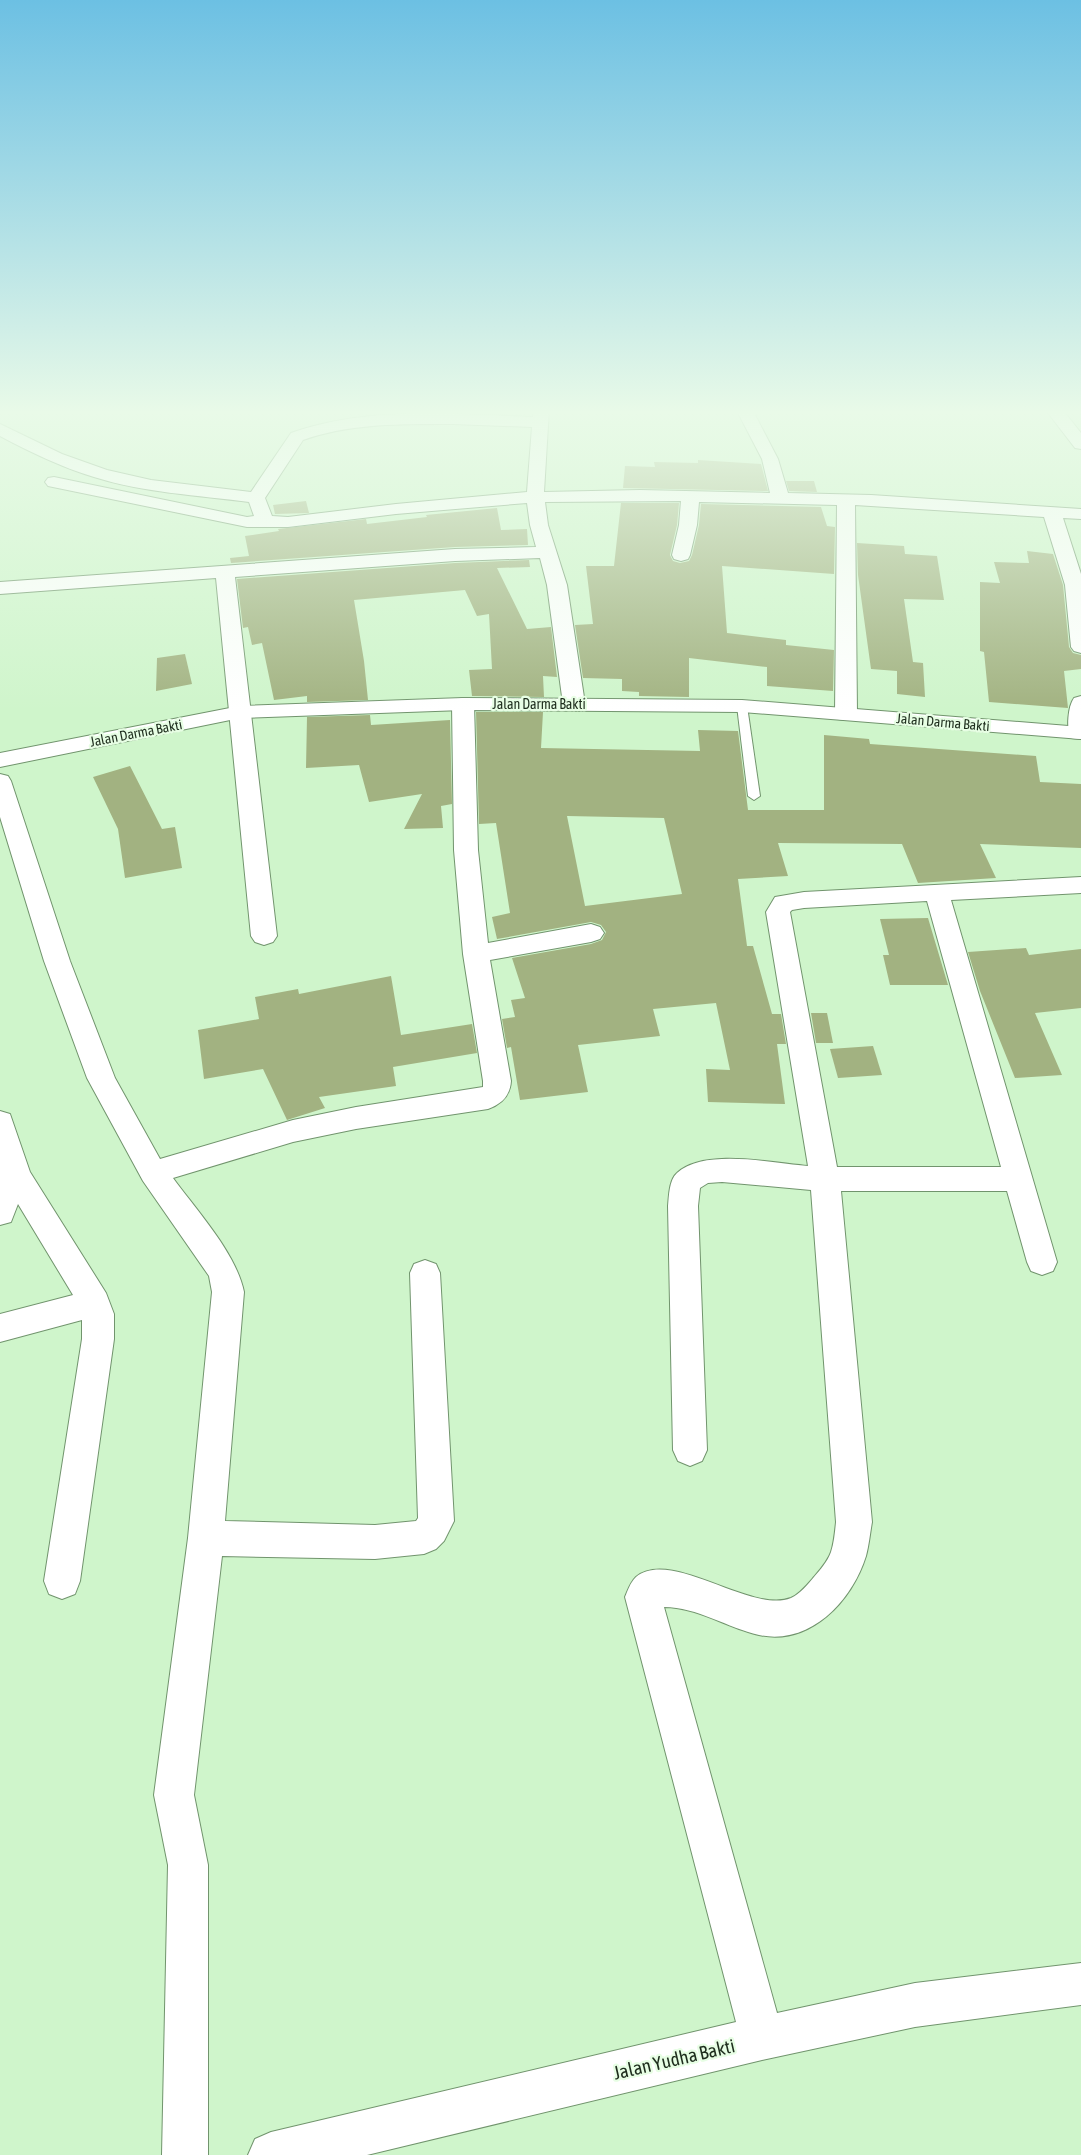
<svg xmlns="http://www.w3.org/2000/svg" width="1081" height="2155" font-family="'Asap Condensed',sans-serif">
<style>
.building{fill:#a2b281;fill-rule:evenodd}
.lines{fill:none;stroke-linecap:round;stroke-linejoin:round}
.service-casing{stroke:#71946d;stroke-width:2}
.minor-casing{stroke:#71946d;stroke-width:2}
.tertiary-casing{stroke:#71946d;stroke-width:2}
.service{fill:#fff;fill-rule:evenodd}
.minor{fill:#fff;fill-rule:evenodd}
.tertiary{fill:#fff;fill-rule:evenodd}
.labels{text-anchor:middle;stroke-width:4.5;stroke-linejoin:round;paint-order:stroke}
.far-street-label{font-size:14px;fill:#1e2d1d;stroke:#e7fee4}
.near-street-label{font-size:19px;fill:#1e2d1d;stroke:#e7fee4}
</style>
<rect width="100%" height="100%" fill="#cff5cb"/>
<!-- building -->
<g class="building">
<polygon points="698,460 761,464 768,491 623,488 625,466 655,467 654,462 698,463"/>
<polygon points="786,481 814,481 817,492 789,491"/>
<polygon points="306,501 309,513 275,514 273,505"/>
<polygon points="621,503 679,503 677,525 670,555 673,561 680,563 689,561 692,555 699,525 701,504 821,507 827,526 835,527 834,574 722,566 727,633 786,640 786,645 834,650 833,691 767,686 767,667 689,658 689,697 639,696 639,692 622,691 622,679 583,678 575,625 593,624 586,566 614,566"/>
<polygon points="497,508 501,530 527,529 528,545 455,547 231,563 230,558 249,556 245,536 279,531 278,529 366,519 367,524 427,517 426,515"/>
<polygon points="857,543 904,546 905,554 937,556 944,600 904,599 913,662 923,663 925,697 897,694 897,671 871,669 858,575"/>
<polygon points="1027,551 1053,554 1063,585 1069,647 1073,653 1081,655 1081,669 1064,671 1068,708 989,702 984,652 980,651 980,582 1000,583 994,562 1029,563"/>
<polygon points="529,560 530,567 497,568 527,629 551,627 557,677 543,676 544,697 472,696 469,670 492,669 489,614 477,616 465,590 354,600 364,661 368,700 307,702 307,696 274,700 262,643 252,645 248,627 243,628 237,579 455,563"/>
<polygon points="185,654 192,684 156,691 157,658"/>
<path d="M476 712H543L541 748 700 751 698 730 738 731 748 810H824V735L869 739 870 744 1036 756 1040 782 1081 784V848L980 844 996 878 918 883 902 844 778 843 788 876 738 879 747 946H753L772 1014H781L786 1044H777L785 1104 708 1102 706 1069 730 1070 716 1003 653 1009 660 1036 578 1045 588 1092 520 1100 511 1047 507 1048 502 1019 515 1017 511 1000 525 998 512 958 591 944 602 940 606 932 601 925 591 922 497 939 492 917 510 913 496 823 479 824ZM567 816 664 818 682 894 585 906Z"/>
<polygon points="370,715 371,725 450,720 452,804 441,806 443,828 404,829 422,794 369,802 359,765 306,768 307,717"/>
<polygon points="130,766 162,829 175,827 182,868 125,878 118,829 93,777"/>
<polygon points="928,918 948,985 890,985 883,955 889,955 880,919"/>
<polygon points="1026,948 1029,955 1081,949 1081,1008 1035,1013 1062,1075 1015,1078 980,991 968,952"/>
<polygon points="391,976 401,1035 472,1024 477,1053 393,1067 396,1086 319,1097 325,1108 287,1120 263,1069 204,1079 198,1030 259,1019 255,997 298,989 299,994"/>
<polygon points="811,1013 827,1013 833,1043 816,1043"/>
<polygon points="873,1046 882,1075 838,1078 830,1049"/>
</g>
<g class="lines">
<defs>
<polygon id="service" points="742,703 747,706 760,796 754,800 748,796 737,706"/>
<g id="minor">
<path d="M533 409H549L544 492 640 490 770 493 762 459 736 409H752L778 459 788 493 871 495 1081 509V519L1063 518 1081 574V653L1074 651 1071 647 1065 585 1044 517 855 505 857 714 854 719 846 720 838 719 835 714 837 505 699 502 697 525 690 555 688 559 681 561 674 559 672 555 679 525 681 501 545 502 548 525 567 585 585 704 581 708 574 710 567 708 563 704 547 585 540 558 455 561 235 577 277 936 273 942 264 945 255 942 251 936 216 578 0 594V582L455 549 536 547 530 525 527 503 396 514 288 527H247L48 486 45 482 48 478 54 477 247 517 254 516 249 502C197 495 145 493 94 477 61 467 30 452 0 436V424L62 454 107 470 151 480 251 492 291 433C367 406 454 414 533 417ZM453 424 532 427 527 492 396 504 288 517 272 516 265 498 303 440C350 423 404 424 453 424Z"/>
<polygon points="1045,409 1062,409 1081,433 1081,449 1075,448"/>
<path d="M1081 696V739L1071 738C1066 729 1068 706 1074 698Z"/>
<path d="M463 698 470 700 474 704 478 850 488 943 591 924 600 927 604 933 600 939 591 942 490 960 511 1081C510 1096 502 1104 488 1109L356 1129 293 1142 173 1178C197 1211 236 1253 244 1292L225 1521 375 1525 416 1521 418 1518 410 1273 414 1264 425 1260 436 1264 440 1273 454 1521 444 1541 436 1549 424 1554 375 1559 222 1556 194 1795 208 1865V2155H162L168 1865 154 1795 188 1538 212 1292 209 1276 143 1181 87 1078 44 961 0 817V774L8 776 11 781 70 961 115 1078 160 1159 293 1120 356 1107 483 1087V1081L463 954 454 850 452 704 456 700Z"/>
<path d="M1081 877V893L951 900 1057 1262 1053 1271 1042 1275 1031 1271 1027 1262 1007 1191H841L872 1522C870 1533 869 1545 866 1556 852 1601 810 1646 759 1635 728 1628 697 1607 664 1607L777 2013 915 1983 1081 1963V2005L915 2027 762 2060 367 2155H248L255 2139 271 2132 736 2022 625 1597C628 1590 630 1583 636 1577 671 1548 751 1614 791 1598 800 1594 808 1584 814 1577 820 1570 828 1561 831 1552 834 1543 835 1532 836 1522L811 1190 722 1182 708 1183 700 1188 698 1206 707 1450 702 1461 690 1466 678 1461 673 1450 668 1206C669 1196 669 1180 677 1173 704 1148 773 1163 808 1166L766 912 775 897 804 892ZM927 901 1001 1167H837L790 912 792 910 804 908Z"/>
<polygon points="0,1111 10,1114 30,1172 106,1293 114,1314 114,1339 80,1581 75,1594 62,1599 49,1594 44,1581 82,1339 82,1320 0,1342 0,1314 73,1295 18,1204 11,1222 0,1225"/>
</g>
<polygon id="tertiary" points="463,698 742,700 1081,727 1081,739 742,712 463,710 240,718 0,767 0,753 240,706"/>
</defs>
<!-- service casing -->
<use href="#service" class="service-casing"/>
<!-- minor casing -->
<use href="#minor" class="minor-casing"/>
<!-- tertiary casing -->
<use href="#tertiary" class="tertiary-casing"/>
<!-- service -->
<use href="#service" class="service"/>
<!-- minor -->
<use href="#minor" class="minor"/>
<!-- tertiary -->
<use href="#tertiary" class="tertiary"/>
</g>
<!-- sky -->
<linearGradient id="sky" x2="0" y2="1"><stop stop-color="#6cc0e3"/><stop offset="0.58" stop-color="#e9fae8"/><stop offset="1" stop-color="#e9fae8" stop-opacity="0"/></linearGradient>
<rect width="1081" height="711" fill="url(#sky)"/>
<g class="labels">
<!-- far-street labels -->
<g class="far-street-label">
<text x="539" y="709">Jalan Darma Bakti</text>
<text transform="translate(943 722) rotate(5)" y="5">Jalan Darma Bakti</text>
<text transform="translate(136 733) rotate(-11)" y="5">Jalan Darma Bakti</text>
</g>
<!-- near-street labels -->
<g class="near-street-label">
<text transform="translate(674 2059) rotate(-13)" y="7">Jalan Yudha Bakti</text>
</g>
</g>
</svg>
